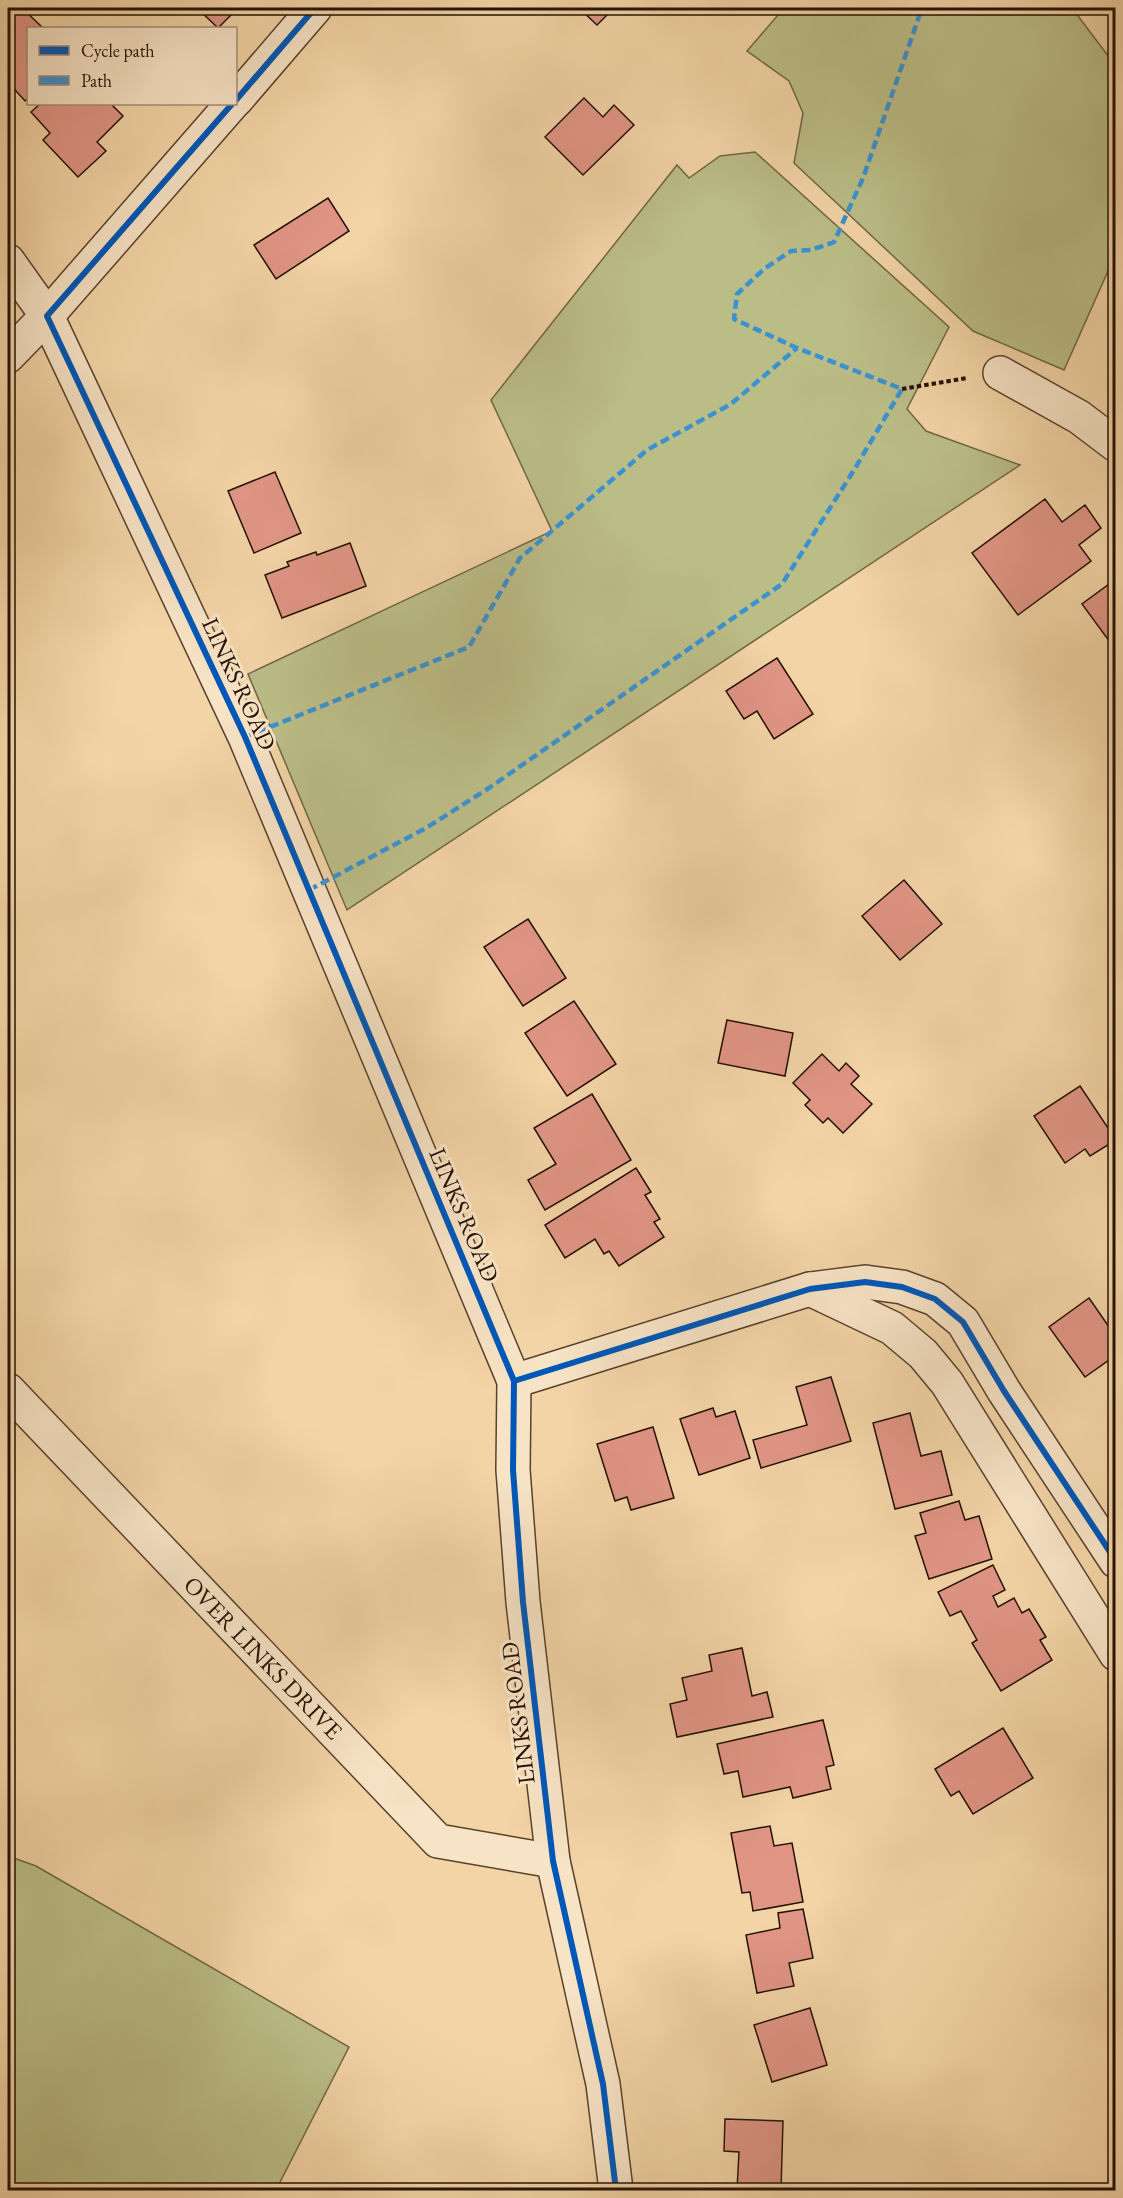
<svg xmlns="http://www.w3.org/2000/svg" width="1123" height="2198" font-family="'EB Garamond',serif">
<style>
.green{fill:#bbbd87;stroke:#706746;stroke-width:1.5}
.building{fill:#e09585;stroke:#241104;stroke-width:1.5}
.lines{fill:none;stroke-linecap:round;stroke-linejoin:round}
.minor-casing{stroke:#58422c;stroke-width:36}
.path{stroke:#241104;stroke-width:4;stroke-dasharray:4.5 3;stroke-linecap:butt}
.minor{stroke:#f7e3c5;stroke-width:33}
.quiet{stroke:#3b92d1;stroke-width:4.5;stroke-dasharray:9 4.5;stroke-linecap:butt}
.cycleway-casing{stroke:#f7e3c5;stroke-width:10}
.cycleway{stroke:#0057b8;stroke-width:6}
.labels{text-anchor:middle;stroke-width:6;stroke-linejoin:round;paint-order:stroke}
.street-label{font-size:24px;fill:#241104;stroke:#f7e3c5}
</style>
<rect width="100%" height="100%" fill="#f3d4a6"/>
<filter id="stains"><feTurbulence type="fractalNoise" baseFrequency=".00333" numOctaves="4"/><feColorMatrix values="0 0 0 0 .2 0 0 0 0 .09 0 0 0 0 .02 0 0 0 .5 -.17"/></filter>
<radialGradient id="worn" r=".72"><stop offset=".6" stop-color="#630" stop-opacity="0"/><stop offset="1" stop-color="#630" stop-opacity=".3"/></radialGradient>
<!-- green -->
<g class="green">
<polygon points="784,8 1072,8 1115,65 1116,253 1064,370 973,331 794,163 803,113 789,81 747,51"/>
<polygon points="755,152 949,327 907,409 926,431 1020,465 347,910 248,674 552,531 491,400 677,165 689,178 720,156"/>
<polygon points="8,1856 36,1866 349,2047 276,2190 8,2190"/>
</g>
<!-- building -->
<g class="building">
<polygon points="22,8 43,28 28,28 28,98 25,101 8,82 8,21"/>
<polygon points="197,8 238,8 218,28"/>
<polygon points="579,8 614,8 597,25"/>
<polygon points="584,98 603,117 614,105 634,125 583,175 545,137"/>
<polygon points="40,104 111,104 123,116 97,142 106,151 78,177 43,140 50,133 31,112"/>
<polygon points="328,198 349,231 276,279 254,245"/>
<polygon points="275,472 301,533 254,553 228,491"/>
<polygon points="1045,499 1062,522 1085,505 1101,528 1079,545 1091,561 1018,615 972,553"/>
<polygon points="350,543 366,586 282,618 265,575 289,566 287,562 316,552 317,555"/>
<polygon points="1116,579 1116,649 1115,649 1082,604"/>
<polygon points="777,658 813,714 774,739 757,711 744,719 726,691"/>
<polygon points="904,880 942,924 900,960 862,916"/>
<polygon points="528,919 566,978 523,1006 484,947"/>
<polygon points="574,1001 616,1064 567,1096 525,1033"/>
<polygon points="727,1020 793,1033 785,1076 718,1063"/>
<polygon points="822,1054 839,1071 846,1063 859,1076 851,1084 872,1104 843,1133 828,1118 823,1123 805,1105 810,1100 793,1083"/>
<polygon points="1080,1086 1116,1140 1090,1156 1085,1149 1065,1163 1034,1116"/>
<polygon points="592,1094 631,1160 545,1210 528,1180 556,1164 534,1128"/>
<polygon points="636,1168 651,1192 645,1195 660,1219 654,1222 664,1237 619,1266 609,1251 604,1254 595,1239 565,1258 545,1225"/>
<polygon points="1089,1298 1116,1337 1116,1355 1085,1377 1049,1327"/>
<polygon points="831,1377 851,1441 761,1468 753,1440 807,1425 796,1387"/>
<polygon points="713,1408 716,1417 735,1411 750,1458 699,1475 680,1419"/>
<polygon points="910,1413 921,1456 941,1451 952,1495 895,1509 873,1423"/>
<polygon points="653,1427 674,1498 631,1510 627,1497 615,1501 597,1444"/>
<polygon points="959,1501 965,1520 979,1516 992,1559 929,1579 915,1536 926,1533 920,1513"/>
<polygon points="993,1565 1005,1590 993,1596 998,1607 1014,1598 1022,1613 1029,1609 1046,1637 1040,1640 1052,1660 1001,1691 972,1643 977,1640 961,1611 950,1616 938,1592"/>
<polygon points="742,1648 752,1696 767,1692 773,1717 677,1737 670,1704 687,1700 682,1678 712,1671 709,1655"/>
<polygon points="823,1720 834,1765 826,1767 831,1789 793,1798 790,1787 743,1797 738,1771 724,1774 717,1744"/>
<polygon points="1003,1728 1033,1778 973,1814 959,1791 951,1796 935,1769"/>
<polygon points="770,1826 774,1846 792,1843 803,1902 753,1911 750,1892 742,1893 731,1833"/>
<polygon points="803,1909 813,1958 789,1963 794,1986 757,1993 746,1935 780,1928 778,1913"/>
<polygon points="810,2008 827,2065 772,2082 754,2025"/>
<polygon points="725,2119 783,2121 781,2190 737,2190 739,2152 724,2151"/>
</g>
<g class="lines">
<defs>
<g id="minor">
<polyline points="236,100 315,8"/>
<polyline points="8,261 47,316 245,737 514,1381 513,1470 523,1602 553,1861 603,2084 616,2190"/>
<polyline points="8,356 47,316 232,104"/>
<polyline points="1000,373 1079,417 1116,445"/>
<polyline points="810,1289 892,1328 923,1354 947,1383 1116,1654"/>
<polyline points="514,1381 810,1289 865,1282 902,1287 935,1299 963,1322 1004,1391 1116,1561"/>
<polyline points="8,1390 438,1841 553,1861"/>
</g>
</defs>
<!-- minor casing -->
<use href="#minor" class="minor-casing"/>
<!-- path -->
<polyline class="path" points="902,389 967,378"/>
<!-- minor -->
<use href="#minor" class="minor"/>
<!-- quiet -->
<g class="quiet">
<polyline points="245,737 469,647 520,558 647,450 731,404 797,348"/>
<polyline points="309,890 426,828 489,788 782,584 854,470 902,389 797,348 734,319 737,294 764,269 791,251 811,250 834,242 863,178 922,8"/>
</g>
<defs>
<g id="cycleway">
<polyline points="236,100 315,8"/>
<polyline points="232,104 47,316 245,737 514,1381 513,1470 523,1602 553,1861 603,2084 616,2190"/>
<polyline points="514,1381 810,1289 865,1282 902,1287 935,1299 963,1322 1004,1391 1116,1561"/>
</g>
</defs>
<!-- cycleway casing -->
<use href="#cycleway" class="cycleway-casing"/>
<!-- cycleway -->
<use href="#cycleway" class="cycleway"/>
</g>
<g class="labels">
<!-- street labels -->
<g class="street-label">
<text transform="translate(239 684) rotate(65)" y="8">LINKS ROAD</text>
<text transform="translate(464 1215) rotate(67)" y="8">LINKS ROAD</text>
<text transform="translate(263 1658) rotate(46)" y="8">OVER LINKS DRIVE</text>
<text transform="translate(518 1713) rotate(-97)" y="8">LINKS ROAD</text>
</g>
</g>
<!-- margin -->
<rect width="1123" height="2198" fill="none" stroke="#f3d4a6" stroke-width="30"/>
<rect x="9" y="9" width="1105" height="2180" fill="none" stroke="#241104" stroke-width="3"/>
<rect x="15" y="15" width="1093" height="2168" fill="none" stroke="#241104" stroke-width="1.5"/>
<!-- legend -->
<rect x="27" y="27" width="210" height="78" fill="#f7e3c5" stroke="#a38f78" stroke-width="1.5"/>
<rect x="39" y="46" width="30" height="9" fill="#0057b8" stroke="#a38f78" stroke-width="1.5"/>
<text x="81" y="57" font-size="18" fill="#241104">Cycle path</text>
<rect x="39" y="76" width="30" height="9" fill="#3b92d1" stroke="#a38f78" stroke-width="1.5"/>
<text x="81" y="87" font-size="18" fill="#241104">Path</text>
<rect width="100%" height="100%" filter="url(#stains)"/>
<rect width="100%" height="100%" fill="url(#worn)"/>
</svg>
